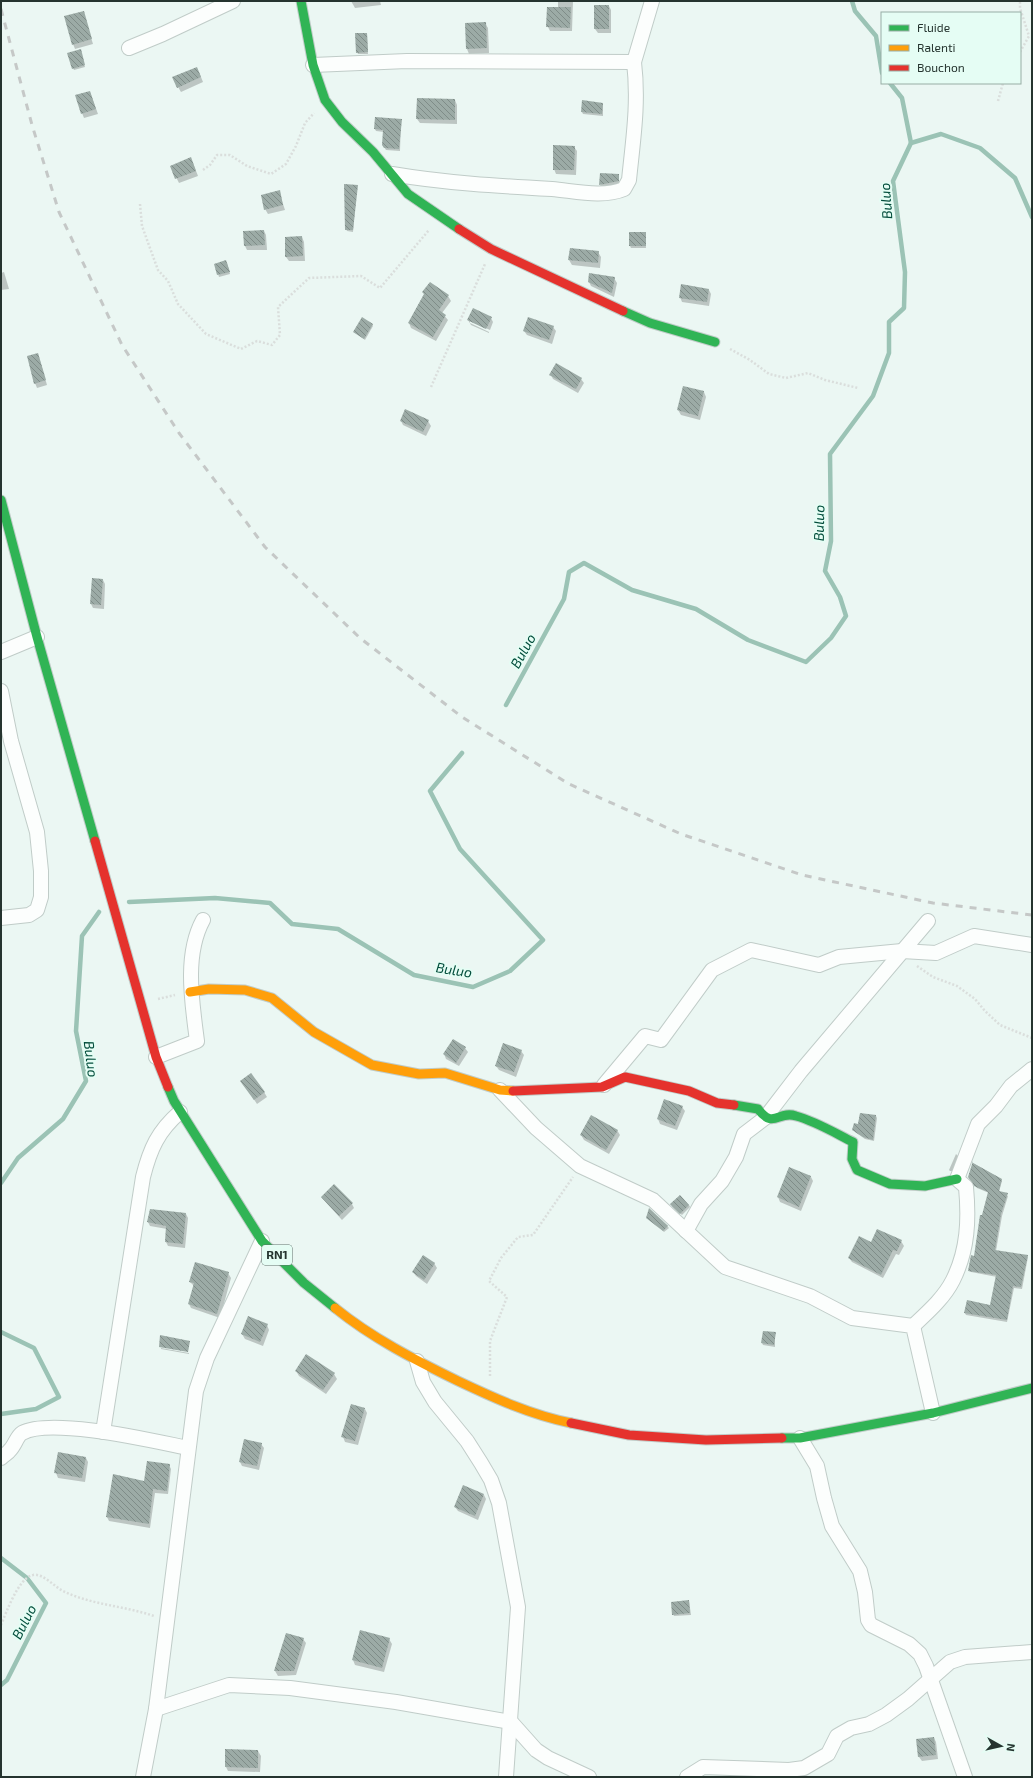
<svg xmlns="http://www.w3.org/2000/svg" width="1033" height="1778" font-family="'Exo 2',sans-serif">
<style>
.shadow{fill:#0003}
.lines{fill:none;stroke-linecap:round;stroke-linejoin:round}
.stream{stroke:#9bc3b5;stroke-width:4.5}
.building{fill:url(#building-back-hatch)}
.street-casing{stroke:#c0ccc8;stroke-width:16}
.fast-casing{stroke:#c0ccc8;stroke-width:11}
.slow-casing{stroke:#c0ccc8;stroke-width:11}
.jam-casing{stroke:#c0ccc8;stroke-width:11}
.path{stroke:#dadedc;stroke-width:2.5;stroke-dasharray:2 2;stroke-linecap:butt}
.street{stroke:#fcfefd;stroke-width:14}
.fast{stroke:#30b455;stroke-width:9}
.slow{stroke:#ff9f0a;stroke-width:9}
.jam{stroke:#e5322d;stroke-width:9}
.rail{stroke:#c5c8c7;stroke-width:3;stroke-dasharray:7 7;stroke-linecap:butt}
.labels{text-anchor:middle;stroke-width:4;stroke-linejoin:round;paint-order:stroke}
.shield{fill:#e5fdf4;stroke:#5f706a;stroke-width:1}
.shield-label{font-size:12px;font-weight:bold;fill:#25342f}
.water-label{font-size:14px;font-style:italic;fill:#024d3b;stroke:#e5fdf4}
</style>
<defs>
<pattern id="building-back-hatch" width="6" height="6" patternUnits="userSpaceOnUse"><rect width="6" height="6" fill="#9caba6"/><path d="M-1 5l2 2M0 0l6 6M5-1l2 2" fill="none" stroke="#7f8c88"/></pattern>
</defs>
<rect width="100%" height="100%" fill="#ebf7f3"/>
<!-- shadow -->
<g class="shadow">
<polygon points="351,1 380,1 381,5 355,8"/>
<polygon points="558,1 573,1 572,31 550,31 548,27 548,8 558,8"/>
<polygon points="609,6 611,10 611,33 598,33 595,29"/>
<polygon points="83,12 93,44 75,49 73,44"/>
<polygon points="485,23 488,28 489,53 469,54 467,49 466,24"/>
<polygon points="367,34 368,54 358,54 357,52"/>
<polygon points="81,52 85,67 74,70 73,68"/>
<polygon points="199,72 203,82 181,92 178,87"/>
<polygon points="90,92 98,114 84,118 82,113"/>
<polygon points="455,100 457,105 457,124 420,123 417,119"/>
<polygon points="603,104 603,116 583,114 582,112"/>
<polygon points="376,118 401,120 400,151 386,150 384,147 384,132 376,131 375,129"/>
<polygon points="574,147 577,151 576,175 556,174 554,169"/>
<polygon points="193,163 198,176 179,183 171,167"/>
<polygon points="619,175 619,184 601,187 600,185"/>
<polygon points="357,186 353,232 347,231 346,229"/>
<polygon points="279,192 285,210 268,214 265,209"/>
<polygon points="264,231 266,235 267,250 247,250 245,246"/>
<polygon points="645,233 646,248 631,248 630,246"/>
<polygon points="302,237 304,242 305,261 289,261 286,257"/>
<polygon points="571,249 598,252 601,257 600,268 572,265 569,260"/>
<polygon points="227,263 230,274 219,277 215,264"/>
<polygon points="4,272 9,289 1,290 1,273"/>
<polygon points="614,278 617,283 614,297 591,286 589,282"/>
<polygon points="430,283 448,296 451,301 442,313 448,320 436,341 411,328 409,323"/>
<polygon points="709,290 711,294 709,306 682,302 680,297"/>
<polygon points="491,318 493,322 490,330 470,321 470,323 489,332 489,333 471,325 468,320"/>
<polygon points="372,324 373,326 365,340 354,332"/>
<polygon points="553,327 556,331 552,344 527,335 524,331"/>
<polygon points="38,354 47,385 37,388 35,383"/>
<polygon points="551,375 581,379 584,383 578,393 553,379"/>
<polygon points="684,387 704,392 706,397 700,420 681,415 678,410"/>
<polygon points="401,421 428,421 431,426 426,436 403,425"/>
<polygon points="103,580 105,584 104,609 93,608 91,604"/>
<polygon points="465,1048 468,1052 459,1066 446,1059 444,1054"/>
<polygon points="521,1051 524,1055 516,1077 499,1070 496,1066"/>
<polygon points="244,1085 264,1092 267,1097 257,1104"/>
<polygon points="682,1107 685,1111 677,1130 660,1124 658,1119"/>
<polygon points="860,1114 876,1116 877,1118 874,1141 865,1139 855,1132 858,1125"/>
<polygon points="617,1130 620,1135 609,1154 584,1140 581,1135"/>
<polygon points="956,1154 958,1156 953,1171 950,1171 949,1170"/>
<polygon points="973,1163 1001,1179 1002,1181 999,1192 1008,1196 1002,1216 996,1251 1027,1256 1028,1257 1022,1289 1014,1288 1007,1322 966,1315 965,1313 991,1306 997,1277 971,1272 969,1271 975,1257 989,1193 977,1188 969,1177"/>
<polygon points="811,1177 813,1181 801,1211 780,1202 778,1197"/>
<polygon points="322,1198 352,1204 354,1208 342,1220"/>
<polygon points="689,1205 690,1207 682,1215 672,1206"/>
<polygon points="186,1214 188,1218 185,1248 168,1246 166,1242 167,1229 150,1226 148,1222"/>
<polygon points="647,1217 667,1226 669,1228 664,1232"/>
<polygon points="901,1241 904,1246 899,1255 896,1254 883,1278 852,1262 849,1258 872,1243"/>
<polygon points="434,1263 437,1268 427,1284 416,1276 413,1272"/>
<polygon points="228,1273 231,1278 220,1318 191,1308 189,1304 194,1286 190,1282"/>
<polygon points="267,1325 269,1330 263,1346 245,1339 242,1334"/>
<polygon points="775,1333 775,1347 763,1345 762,1343"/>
<polygon points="161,1348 189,1353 189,1354 161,1349"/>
<polygon points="296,1371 334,1374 337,1379 326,1394 299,1376"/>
<polygon points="365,1409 367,1413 358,1445 345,1442 343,1437"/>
<polygon points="261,1444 264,1448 259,1470 242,1466 240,1462"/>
<polygon points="59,1453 86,1458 88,1462 85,1482 58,1478 56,1473"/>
<polygon points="169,1465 171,1469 168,1494 155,1493 150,1528 109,1521 107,1517 145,1482"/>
<polygon points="484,1495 486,1499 478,1520 458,1511 455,1507"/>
<polygon points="689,1601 691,1615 674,1616 673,1614"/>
<polygon points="360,1632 389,1639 392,1644 384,1672 355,1665 353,1660"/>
<polygon points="287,1634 303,1639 306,1643 296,1675 278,1676 275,1671"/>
<polygon points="934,1738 936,1742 938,1759 922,1761 919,1757 917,1740"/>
<polygon points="258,1751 261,1756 260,1772 228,1771 226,1767"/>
</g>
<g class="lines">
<!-- stream -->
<g class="stream">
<polyline points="852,1 855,11 876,36 882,73"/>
<polyline points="890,83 902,98 911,143"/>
<polyline points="506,705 564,599 569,572 584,563 632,590 696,609 748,640 806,662 831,638 846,616 840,597 825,571 831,541 830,454 873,396 889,353 889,322 904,308 905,272 893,181 911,143 941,134 980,148 1015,178 1032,217"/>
<polyline points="129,902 215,898 270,903 292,924 338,929 414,975 473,987 510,971 543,940 460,849 430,791 462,753"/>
<polyline points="1,1183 18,1158 63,1119 86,1081 76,1031 82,936 99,912"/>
<polyline points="1,1332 34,1348 59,1397 36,1409 1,1414"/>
<polyline points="1,1558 27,1578 46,1603 7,1680 1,1685"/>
</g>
</g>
<!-- building -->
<g class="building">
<rect x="594" y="5" width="15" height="24"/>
<polygon points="547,7 571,7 570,28 546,27"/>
<polygon points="84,11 92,39 72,45 64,16"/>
<polygon points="486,22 487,48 466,49 465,23"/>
<polygon points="355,33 367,33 368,52 356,53"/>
<polygon points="81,49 85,65 72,69 67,53"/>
<polygon points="197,67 201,77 177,88 172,77"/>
<polygon points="90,91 96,109 81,114 75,95"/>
<polygon points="417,98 455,99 455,120 416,119"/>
<polygon points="582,100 603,103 602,114 581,112"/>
<polygon points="375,117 402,119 399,149 384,148 382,145 383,130 374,129"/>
<polygon points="553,145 575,146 574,170 553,170"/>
<polygon points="191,157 196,171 175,179 170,166"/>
<polygon points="600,173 619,174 619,181 599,185"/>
<polygon points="344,184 358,185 353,230 345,230"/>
<polygon points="280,190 283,205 264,210 261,195"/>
<polygon points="264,230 265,245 244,246 243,231"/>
<rect x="629" y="232" width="17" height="14"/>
<polygon points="302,236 303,256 285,257 285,237"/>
<polygon points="570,248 599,251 598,263 568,260"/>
<polygon points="226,260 230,272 217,275 214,264"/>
<polygon points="589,273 615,277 612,293 588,282"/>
<polygon points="430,282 449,295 439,310 446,315 433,337 408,323 424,294 422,292"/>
<polygon points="681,284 709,289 707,302 679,298"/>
<polygon points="473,308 492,317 486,329 467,320"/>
<polygon points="362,317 373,324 364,339 353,332"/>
<polygon points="528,317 554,326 549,340 523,331"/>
<polygon points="38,353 46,380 34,384 27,356"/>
<polygon points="556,363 582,378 576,389 549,375"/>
<polygon points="683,386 704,391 698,416 677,410"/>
<polygon points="405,409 429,420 423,432 400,421"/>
<polygon points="92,578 103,579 101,605 90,604"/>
<polygon points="453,1039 466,1047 456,1063 443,1054"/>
<polygon points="503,1043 522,1050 514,1072 495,1066"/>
<polygon points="251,1073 265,1092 254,1100 240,1081"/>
<polygon points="664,1099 683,1106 675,1126 657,1119"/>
<polygon points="860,1113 876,1115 873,1140 863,1137 852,1130 854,1123 858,1124"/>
<polygon points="591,1115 618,1130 606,1150 580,1135"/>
<polygon points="973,1161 973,1163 1002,1179 999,1191 1008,1193 1001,1214 995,1250 1028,1255 1021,1287 1013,1286 1007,1320 964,1313 967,1300 990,1305 996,1275 968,1271 971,1255 974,1256 980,1215 982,1215 988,1192 974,1186 968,1177"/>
<polygon points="789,1167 811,1176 799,1207 777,1197"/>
<polygon points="334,1184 353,1203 339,1216 321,1197"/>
<polygon points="680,1195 689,1205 680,1214 670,1204"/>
<polygon points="649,1208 668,1226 663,1231 646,1218"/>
<polygon points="150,1209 186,1213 183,1244 165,1242 166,1226 147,1222"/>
<polygon points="877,1229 902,1240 897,1251 893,1250 881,1275 848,1258 859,1236 871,1242"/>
<polygon points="423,1255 435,1263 424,1280 412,1272"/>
<polygon points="195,1262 229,1272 217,1314 188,1304 194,1283 189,1282"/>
<polygon points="248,1316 268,1324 260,1342 241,1334"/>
<polygon points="763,1331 776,1332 774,1345 761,1343"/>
<polygon points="160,1335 190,1341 188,1352 159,1347"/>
<polygon points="306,1354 335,1373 323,1390 295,1371"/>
<polygon points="351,1404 365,1408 355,1441 341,1437"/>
<polygon points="244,1439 262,1443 257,1466 239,1462"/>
<polygon points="58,1452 86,1457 82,1478 54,1473"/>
<polygon points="147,1461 170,1464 167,1491 153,1489 149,1524 106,1517 113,1474 144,1481"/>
<polygon points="463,1485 484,1494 475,1516 454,1507"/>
<polygon points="689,1600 690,1613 672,1615 671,1602"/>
<polygon points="360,1630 390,1638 382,1668 352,1660"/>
<polygon points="286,1633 304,1638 294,1671 274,1671"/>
<polygon points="934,1737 936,1755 918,1757 916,1739"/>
<polygon points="225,1749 258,1750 258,1768 225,1767"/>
</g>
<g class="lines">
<defs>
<g id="street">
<polyline points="129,48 163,34 233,1"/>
<polyline points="313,65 407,61 634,62 652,1"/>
<path d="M392 174C445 183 498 186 552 189 575 191 603 198 624 189L629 180C633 140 639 103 634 62"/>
<polyline points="1,652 37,637"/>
<polyline points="1,691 11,741 37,832 41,871 41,897 37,910 29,915 1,918"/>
<path d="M156 1057 197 1041C192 1002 184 955 203 920"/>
<polyline points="604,1085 645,1036 661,1040 712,970 751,950 819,965 839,957 902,951 936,953 974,936 1032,945"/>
<polyline points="500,1090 536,1128 580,1166 653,1200 725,1267 810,1296 852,1318 913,1326 933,1413"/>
<polyline points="686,1231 701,1204 722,1181 736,1157 744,1134 765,1118 801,1071 928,921"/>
<path d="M913 1326C928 1312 944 1298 953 1280 968 1250 969 1219 966 1187L957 1179 978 1124 996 1106 1011 1086 1032 1069"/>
<polyline points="417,1361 423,1382 435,1402 467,1441 481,1463 491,1480 499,1503 518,1607 506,1777"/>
<path d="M103 1432 143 1177C150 1149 158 1131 180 1112"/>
<polyline points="800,1438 817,1466 824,1498 832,1526 860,1571 865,1592 868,1620 871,1625 909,1644 920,1654 926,1666 965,1777"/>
<path d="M1 1458C4 1455 8 1453 10 1450 15 1445 17 1436 22 1433 51 1417 153 1441 188 1448"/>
<polyline points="156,1709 229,1685 290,1688 396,1702 511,1722 536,1750 548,1758 589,1777"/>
<polyline points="143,1777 156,1709 196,1391 207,1358 262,1241"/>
<polyline points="687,1777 703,1767 789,1770 804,1768 828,1754 837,1736 851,1728 869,1724 886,1715 908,1699 950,1662 965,1657 1032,1652"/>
</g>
<g id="fast">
<polyline points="301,1 313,65 325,100 342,122 373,152 408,194 459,229"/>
<polyline points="623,311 650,323 715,342"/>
<polyline points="1,500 37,637 95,841"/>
<polyline points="168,1087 174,1101 262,1241 304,1283 335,1308"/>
<path d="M734 1105 758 1109C774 1130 778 1110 796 1116 815 1121 835 1133 853 1142L852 1159 857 1170 890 1184 925 1186 957 1179"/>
<polyline points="782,1438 800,1438 933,1413 1032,1388"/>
</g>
<g id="slow">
<polyline points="190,992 209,989 245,990 272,998 314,1032 372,1065 419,1074 445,1073 500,1090 513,1091"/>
<path d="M335 1308C372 1338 415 1360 458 1381 494 1398 531 1415 571 1423"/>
</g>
<g id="jam">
<polyline points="459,229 491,249 623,311"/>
<polyline points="95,841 156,1057 168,1087"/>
<polyline points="513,1091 602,1087 625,1077 689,1091 717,1103 734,1105"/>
<polyline points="571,1423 629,1435 706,1440 782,1438"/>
</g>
</defs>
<!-- street casing -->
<use href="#street" class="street-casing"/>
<!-- fast casing -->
<use href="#fast" class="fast-casing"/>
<!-- slow casing -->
<use href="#slow" class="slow-casing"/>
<!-- jam casing -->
<use href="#jam" class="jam-casing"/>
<!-- path -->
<g class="path">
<polyline points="1020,52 1029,36 1020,8 1020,1"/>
<polyline points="998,101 1003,83"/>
<polyline points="203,170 210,165 217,155 230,155 247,166 271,174 286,164 296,146 305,123 314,113"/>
<polyline points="140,204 142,226 158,270 168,281 178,304 206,334 241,349 257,341 272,345 280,335 278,307 309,278 361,276 380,288 429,230"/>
<polyline points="730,349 750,360 769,374 786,378 808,373 825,380 858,388"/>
<polyline points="431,387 485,264"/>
<polyline points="917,966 933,977 957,986 975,999 985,1011 1000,1025 1032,1038"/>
<polyline points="158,999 175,995"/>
<polyline points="490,1376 490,1341 507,1297 489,1281 501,1258 518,1237 533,1235 573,1177"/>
<path d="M1 1625C6 1613 19 1577 33 1575 44 1573 55 1588 65 1592 93 1605 125 1606 154 1616"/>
</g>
<!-- street -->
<use href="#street" class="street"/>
<!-- fast -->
<use href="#fast" class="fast"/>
<!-- slow -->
<use href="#slow" class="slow"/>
<!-- jam -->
<use href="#jam" class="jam"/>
<!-- rail -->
<polyline class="rail" points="1,9 32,125 59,212 122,345 179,433 265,547 360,638 462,717 569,784 681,834 802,875 933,903 1032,915"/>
</g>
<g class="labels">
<!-- shield labels -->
<rect class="shield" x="262" y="1245" width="30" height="20" rx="3"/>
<g class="shield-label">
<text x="277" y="1259">RN1</text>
</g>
<!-- water labels -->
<g class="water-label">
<text transform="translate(886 201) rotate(-94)" y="5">Buluo</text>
<text transform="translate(819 523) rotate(-89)" y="5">Buluo</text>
<text transform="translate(523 651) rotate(-61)" y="5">Buluo</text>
<text transform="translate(454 970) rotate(9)" y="5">Buluo</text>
<text transform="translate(91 1059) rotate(83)" y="5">Buluo</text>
<text transform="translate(24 1622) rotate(-63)" y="5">Buluo</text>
</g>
</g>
<!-- border -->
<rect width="1033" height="1778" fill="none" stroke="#25342f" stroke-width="4"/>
<!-- legend -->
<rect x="881" y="12" width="140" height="72" fill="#e5fdf4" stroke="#98ada5"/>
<rect x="889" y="25" width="20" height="6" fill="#30b455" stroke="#98ada5"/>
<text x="917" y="32" font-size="12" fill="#25342f">Fluide</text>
<rect x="889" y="45" width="20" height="6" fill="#ff9f0a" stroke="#98ada5"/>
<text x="917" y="52" font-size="12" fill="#25342f">Ralenti</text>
<rect x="889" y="65" width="20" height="6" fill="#e5322d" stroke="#98ada5"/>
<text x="917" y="72" font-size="12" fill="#25342f">Bouchon</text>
<!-- north arrow -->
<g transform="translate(1001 1746) rotate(98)" stroke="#e5fdf4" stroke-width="3" paint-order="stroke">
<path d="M0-3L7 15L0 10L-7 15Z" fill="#25342f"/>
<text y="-6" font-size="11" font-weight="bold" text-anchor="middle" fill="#25342f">N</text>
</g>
</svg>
